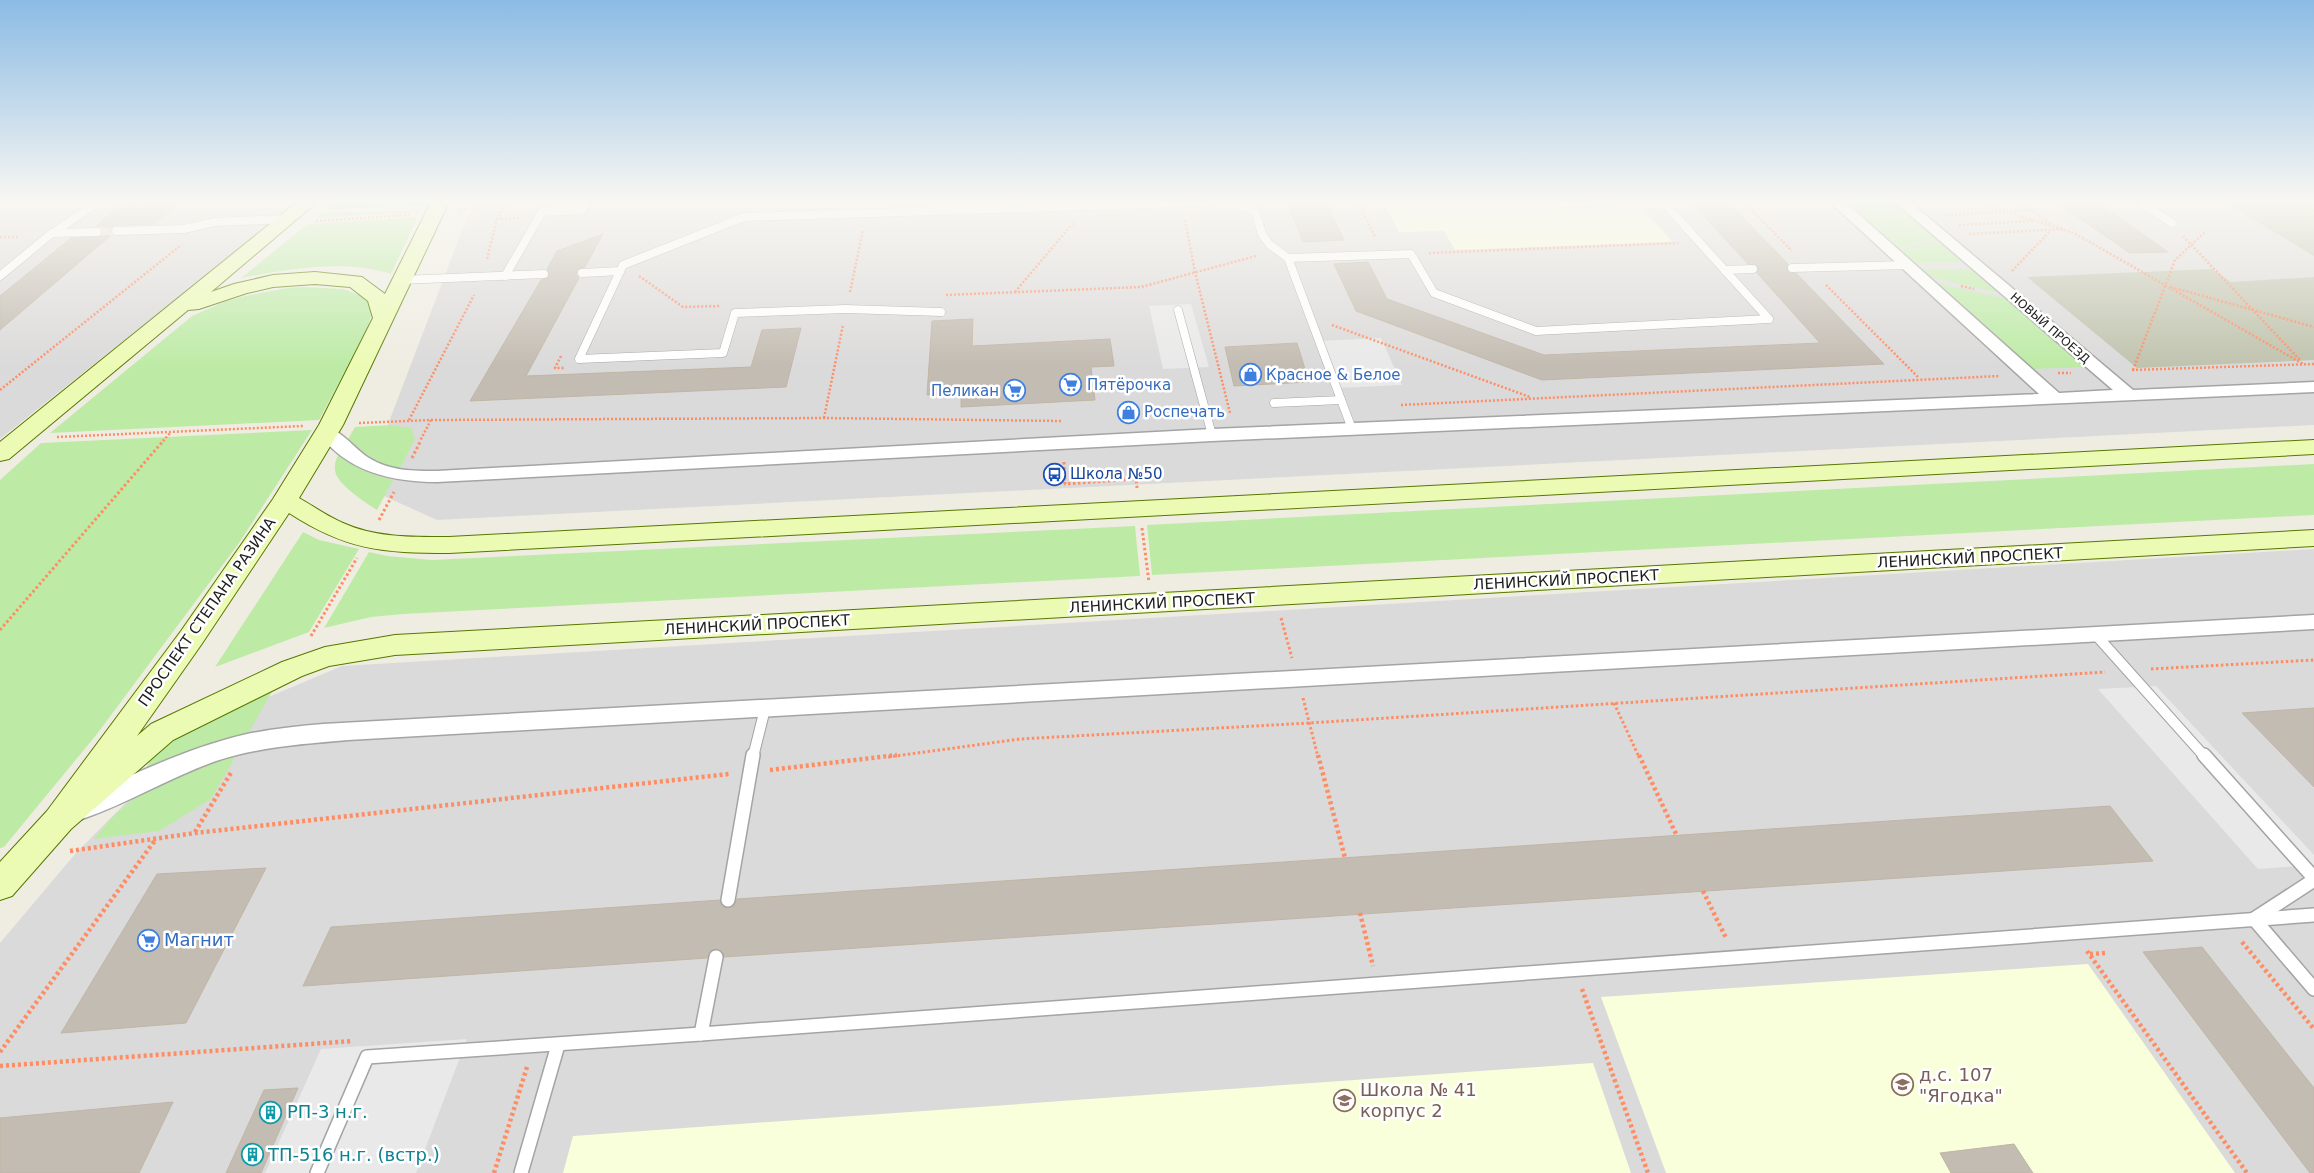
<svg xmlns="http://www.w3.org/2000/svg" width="2314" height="1173" font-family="'DejaVu Sans',sans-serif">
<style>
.residential{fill:#dbdada}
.education{fill:#f9ffdb}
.construction{fill:#c0c3ae}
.grass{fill:#bdeba6}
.parking{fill:#e9e9e9}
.building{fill:#c3bcb2;stroke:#c1b5a4}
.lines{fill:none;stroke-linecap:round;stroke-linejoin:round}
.lane-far2-casing{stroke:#a4a4a4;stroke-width:9}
.lane-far1-casing{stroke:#a4a4a4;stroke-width:12}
.lane-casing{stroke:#a4a4a4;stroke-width:16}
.street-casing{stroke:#a4a4a4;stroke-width:3}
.secondary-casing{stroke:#577701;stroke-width:2}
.path-far2{stroke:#fe8d64;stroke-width:2.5;stroke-dasharray:2 2;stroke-linecap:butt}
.path-far1{stroke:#fe8d64;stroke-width:3;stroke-dasharray:2.5 2.5;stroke-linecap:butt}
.path{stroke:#fe8d64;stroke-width:4.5;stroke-dasharray:3 3;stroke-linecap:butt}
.lane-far2{stroke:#fff;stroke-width:8}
.lane-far1{stroke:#fff;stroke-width:10}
.lane{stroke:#fff;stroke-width:13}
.street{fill:#fff;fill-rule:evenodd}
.secondary{fill:#ecfbb4;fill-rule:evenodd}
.labels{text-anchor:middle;stroke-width:5;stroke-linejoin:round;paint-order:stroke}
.far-street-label{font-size:12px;fill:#1d1d1d;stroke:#fff}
.shop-label{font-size:15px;fill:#366cbe;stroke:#fff;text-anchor:start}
.transit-label{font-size:15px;fill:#164399;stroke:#fff;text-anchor:start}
.street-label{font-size:15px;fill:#1d1d1d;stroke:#fff}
.near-shop-label{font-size:18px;fill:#366cbe;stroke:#fff;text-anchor:start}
.near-education-label{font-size:18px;fill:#785e54;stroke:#fff;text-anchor:start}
.near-culture-label{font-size:18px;fill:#0d838f;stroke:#fff;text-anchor:start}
</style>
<rect width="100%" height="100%" fill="#efede2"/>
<!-- residential -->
<g class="residential">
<polygon points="0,202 297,202 0,439"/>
<polygon points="473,202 2314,202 2314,425 437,520 364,487"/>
<polygon points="2314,549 2314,1173 0,1173 0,943 75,854 204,724 342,666"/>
</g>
<!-- education -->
<g class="education">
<polygon points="1383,202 1638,202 1672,242 1455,250 1444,231 1399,232"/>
<polygon points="2088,964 2235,1173 1666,1173 1601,997"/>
<polygon points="1593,1063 1631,1173 563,1173 573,1136"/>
</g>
<!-- construction -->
<g class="construction">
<polygon points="2224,202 2314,202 2314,256"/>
<polygon points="2212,269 2231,282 2314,277 2314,360 2137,368 2027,277"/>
</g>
<!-- grass -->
<g class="grass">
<polygon points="334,202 426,202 424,206 325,209"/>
<polygon points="1844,202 1895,202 1938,238 1896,248"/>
<polygon points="421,211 420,212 315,218 320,213"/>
<path d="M418 217 391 274C342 259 291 269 241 278L308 224Z"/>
<polygon points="1941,240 1966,262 1913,263 1898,250"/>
<polygon points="1974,269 2003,294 1926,276 1920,270"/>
<polygon points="1929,281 2010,300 2089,367 2029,369"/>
<polygon points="304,287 343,289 365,297 371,306 371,316 366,332 319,420 50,433 192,316 224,302 245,296 287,288"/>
<path d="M391 425 411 428 415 439 400 469C383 465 353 460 348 439L355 427Z"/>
<polygon points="312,430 239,543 97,734 4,847 0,848 0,480 41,443"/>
<path d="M338 455 375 475 393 480 377 510C366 503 336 484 335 470 334 465 336 460 338 455Z"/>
<polygon points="2314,464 2314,515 1152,575 1147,525"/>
<polygon points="1135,526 1140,576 403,614 371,617 324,628 369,552 387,556 432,560"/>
<polygon points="303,532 319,540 359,549 309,632 215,667"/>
<polygon points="277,683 249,732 211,746 140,779 154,754 179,735"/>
<path d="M236 756 211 799 159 831 94 839C132 788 176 772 236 756Z"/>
</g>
<!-- parking -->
<g class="parking">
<polygon points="1191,304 1209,367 1163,369 1149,306"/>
<polygon points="1381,338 1402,385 1337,388 1319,341"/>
<polygon points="2156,686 2314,855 2314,865 2258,869 2098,689"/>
<polygon points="467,1039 416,1173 265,1173 321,1049"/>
</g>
<!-- building -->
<g class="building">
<polygon points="1287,202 1326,202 1344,240 1303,242"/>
<polygon points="1691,202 1728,202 1788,264 1788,271 1797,274 1884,364 1542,380 1356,311 1334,264 1368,262 1387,299 1544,355 1820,343 1757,273 1757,266 1748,264"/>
<polygon points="2056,202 2098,202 2168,252 2130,253"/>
<polygon points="177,204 154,224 116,225 111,228 96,226 120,206"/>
<polygon points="603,234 585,267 577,270 576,274 579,278 526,376 751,367 762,330 801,328 786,387 470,401 541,280 549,277 547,269 557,251"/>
<polygon points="100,236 110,236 0,330 0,296 71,238"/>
<polygon points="973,319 972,346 1110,339 1114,366 1091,367 1095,400 961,407 961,393 927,395 932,321"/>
<polygon points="1297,343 1309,382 1234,386 1225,347"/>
<polygon points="2314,708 2314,787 2242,713"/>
<polygon points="2110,806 2153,861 724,957 722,951 717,949 710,951 707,958 303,986 331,927 720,900 722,906 727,908 734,906 737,899"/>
<polygon points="266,868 186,1023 61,1033 157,874"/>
<polygon points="2202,947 2314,1088 2314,1173 2310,1173 2143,952"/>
<polygon points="298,1088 261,1173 226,1173 264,1090"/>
<polygon points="173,1102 139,1173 0,1173 0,1118"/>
<polygon points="2014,1144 2033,1173 1951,1173 1940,1153"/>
</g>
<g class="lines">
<defs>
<g id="lane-far2">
<polyline points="1231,202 1255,211 1262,234 1269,244 1288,258 1411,254 1434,293 1536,331 1769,319 1663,202"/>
<polyline points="1542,202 1544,204 1620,202"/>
<polyline points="2140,202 2172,223"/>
<polyline points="116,231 184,229 215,222 287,219"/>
<polyline points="53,233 95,204 93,202"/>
<polyline points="1288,258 1352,429"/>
<polyline points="1792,268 1907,265"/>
<polyline points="1725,270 1753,269"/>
<polyline points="582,273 620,271"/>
<polyline points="0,276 52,233 97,232"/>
<polyline points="505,276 542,212 582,210 587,202"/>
<polyline points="401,280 544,274"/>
<polyline points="1178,310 1212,435"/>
<polyline points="941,312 846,309 735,313 723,353 579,359 623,265 744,217 1211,202"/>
<polyline points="1274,403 1341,400"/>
</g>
<g id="lane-far1">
<polyline points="2096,635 2205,757"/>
<polyline points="753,757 765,709"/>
</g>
<g id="lane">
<polyline points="2204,755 2314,878"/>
<polyline points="2314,880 2254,919 2314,989"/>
<polyline points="728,900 753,755"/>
<polyline points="716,957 701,1034 2314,915"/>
<polyline points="317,1173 367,1057 701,1034"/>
<polyline points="521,1173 558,1045"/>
</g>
<g id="street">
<path d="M1830 202H1845L2059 393 2113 390 1895 202H1910L2133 390 2314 382V392L1212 441 437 482C392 482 346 472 318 432L321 428C337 424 354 449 369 458 390 471 413 471 437 471L1212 429 2039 394Z"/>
<path d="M2314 615V629L348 740C303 744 258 747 216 761 170 777 127 804 82 819L73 816 69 809 73 802C130 776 186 748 247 734 272 729 298 726 323 724Z"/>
</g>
<path id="secondary" d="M297 202H317L211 292 234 284 273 275 315 272 362 277 385 294 431 202H449L343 425 299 498C313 506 327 516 343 523 376 538 413 537 449 537L2314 440V454L449 553C382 553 346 550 289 513L201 645 137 736 151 724 282 662 325 647 395 635 2314 530V546L395 655 329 666 302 676 173 740 71 829 12 896 0 900V862L47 811 181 631 273 499 319 425 373 318 368 301 350 287 315 284 273 287 247 293 199 309 188 310 9 459 0 461V442Z"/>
</defs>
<!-- lane-far2 casing -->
<use href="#lane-far2" class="lane-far2-casing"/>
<!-- lane-far1 casing -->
<use href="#lane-far1" class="lane-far1-casing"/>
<!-- lane casing -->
<use href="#lane" class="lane-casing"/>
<!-- street casing -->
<use href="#street" class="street-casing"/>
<!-- secondary casing -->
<use href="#secondary" class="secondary-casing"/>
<!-- path-far2 -->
<g class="path-far2">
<polyline points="1358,202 1375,237"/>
<polyline points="1744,202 1792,251"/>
<polyline points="1976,202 2074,233 2303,364"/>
<polyline points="2019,202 2051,224"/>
<polyline points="460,210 506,203 497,219 487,259"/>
<polyline points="1947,215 2031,210"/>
<polyline points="497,219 519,218"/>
<polyline points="1185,220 1195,272 1230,413"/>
<polyline points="316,221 409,215"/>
<polyline points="1959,225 2033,221"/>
<polyline points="1969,234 2063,229"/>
<polyline points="2183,236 2300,360"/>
<polyline points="0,237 19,237"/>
<polyline points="1429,253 1678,243"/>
<polyline points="2012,271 2051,230"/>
<polyline points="639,276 683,307 720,306"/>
<polyline points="1826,285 1919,378"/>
<polyline points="1961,286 1974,289"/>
<polyline points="2171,287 2314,327"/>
<polyline points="850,292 863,230"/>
<polyline points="1015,292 1073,223"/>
<polyline points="946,295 1141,287 1256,256"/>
<polyline points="1332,325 1530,397"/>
<polyline points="561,356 555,368 564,368"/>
<polyline points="2132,370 2314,364"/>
<polyline points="2133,370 2175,260 2205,232"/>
<polyline points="2058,373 2071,373"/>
<polyline points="0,390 180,246"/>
<polyline points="1401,405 1999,376"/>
<polyline points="824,418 843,325"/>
<polyline points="409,420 474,295"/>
<polyline points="431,420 824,418 1062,421"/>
<polyline points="359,423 431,420 420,441"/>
<polyline points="57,437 303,426"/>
<polyline points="163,441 170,433"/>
</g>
<!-- path-far1 -->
<g class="path-far1">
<polyline points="412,458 421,440"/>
<polyline points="1064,462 1065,484 1136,479 1137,488"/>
<polyline points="379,520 394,492"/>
<polyline points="1142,528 1149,582"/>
<polyline points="1281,618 1292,658"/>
<polyline points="0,630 164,440"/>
<polyline points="311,636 357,558"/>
<polyline points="2151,669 2314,660"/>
<polyline points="1303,698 1318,757"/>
<polyline points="1614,703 1639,757"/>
<polyline points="888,757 1020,739 1309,723 2105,672"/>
</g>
<!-- path -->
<g class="path">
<polyline points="1318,755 1345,858"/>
<polyline points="1639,755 1677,836"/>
<polyline points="770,770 897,755"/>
<polyline points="195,832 232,771"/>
<polyline points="70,851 195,833 729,774"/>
<polyline points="1703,891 1726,938"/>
<polyline points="1360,913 1373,966"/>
<polyline points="2242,942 2314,1029"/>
<polyline points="2087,951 2247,1173"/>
<polyline points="2090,954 2106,953"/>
<polyline points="1582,989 1648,1173"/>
<polyline points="0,1052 156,839"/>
<polyline points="0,1066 353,1041"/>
<polyline points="494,1173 527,1067"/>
</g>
<!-- lane-far2 -->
<use href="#lane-far2" class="lane-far2"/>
<!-- lane-far1 -->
<use href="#lane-far1" class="lane-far1"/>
<!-- lane -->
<use href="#lane" class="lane"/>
<!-- street -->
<use href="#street" class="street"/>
<!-- secondary -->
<use href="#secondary" class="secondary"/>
</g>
<!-- sky -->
<linearGradient id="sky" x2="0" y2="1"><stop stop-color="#8bbbe4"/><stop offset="0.55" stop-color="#f8f7f2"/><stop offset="1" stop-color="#f8f7f2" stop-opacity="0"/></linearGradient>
<rect width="2314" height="366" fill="url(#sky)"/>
<!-- icons -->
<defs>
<symbol id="shop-ring" viewBox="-11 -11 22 22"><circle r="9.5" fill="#fff" stroke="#3f7fe0" stroke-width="1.5"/><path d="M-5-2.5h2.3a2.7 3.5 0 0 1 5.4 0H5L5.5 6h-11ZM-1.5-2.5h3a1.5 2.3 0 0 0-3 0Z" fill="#3f7fe0"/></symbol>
<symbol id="supermarket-ring" viewBox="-11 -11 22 22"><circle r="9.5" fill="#fff" stroke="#3f7fe0" stroke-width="1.5"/><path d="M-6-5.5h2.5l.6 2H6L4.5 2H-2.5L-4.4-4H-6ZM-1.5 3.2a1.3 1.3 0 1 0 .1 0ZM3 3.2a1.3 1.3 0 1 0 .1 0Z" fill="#3f7fe0"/></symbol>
<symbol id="bus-ring" viewBox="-11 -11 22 22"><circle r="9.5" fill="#fff" stroke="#1a4fb4" stroke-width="1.5"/><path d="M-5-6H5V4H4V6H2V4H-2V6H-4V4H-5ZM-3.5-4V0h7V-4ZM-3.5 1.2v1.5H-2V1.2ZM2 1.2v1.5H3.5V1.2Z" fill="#1a4fb4"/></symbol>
<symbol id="school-ring" viewBox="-11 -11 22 22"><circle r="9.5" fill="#fff" stroke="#8d6e63" stroke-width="1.5"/><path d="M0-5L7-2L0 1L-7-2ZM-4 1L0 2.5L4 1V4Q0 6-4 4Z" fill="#8d6e63"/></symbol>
<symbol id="building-ring" viewBox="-11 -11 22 22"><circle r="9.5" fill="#fff" stroke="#0f9aa8" stroke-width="1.5"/><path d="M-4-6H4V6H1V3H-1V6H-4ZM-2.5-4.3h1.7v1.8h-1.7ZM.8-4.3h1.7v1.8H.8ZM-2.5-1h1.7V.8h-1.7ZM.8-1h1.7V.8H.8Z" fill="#0f9aa8"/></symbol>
</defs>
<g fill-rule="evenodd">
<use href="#shop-ring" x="1238" y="362" width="25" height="25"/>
<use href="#supermarket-ring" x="1058" y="372" width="25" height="25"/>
<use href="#supermarket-ring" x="1002" y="378" width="25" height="25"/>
<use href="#shop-ring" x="1116" y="400" width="25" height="25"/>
<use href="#bus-ring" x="1042" y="462" width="25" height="25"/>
<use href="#supermarket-ring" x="136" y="928" width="25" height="25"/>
<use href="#school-ring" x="1890" y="1072" width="25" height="25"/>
<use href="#school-ring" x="1332" y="1088" width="25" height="25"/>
<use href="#building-ring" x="258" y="1100" width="25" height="25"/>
<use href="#building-ring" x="240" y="1142" width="25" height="25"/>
</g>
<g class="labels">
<!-- far-street labels -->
<g class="far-street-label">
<text transform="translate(2050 328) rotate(41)" y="4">НОВЫЙ ПРОЕЗД</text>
</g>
<!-- shop labels -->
<g class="shop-label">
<text x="1266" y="380">Красное &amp; Белое</text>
<text x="1087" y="390">Пятёрочка</text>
<text x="999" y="396" text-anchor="end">Пеликан</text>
<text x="1144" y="417">Роспечать</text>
</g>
<!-- transit labels -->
<g class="transit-label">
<text x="1070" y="479">Школа №50</text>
</g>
<!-- street labels -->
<g class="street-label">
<text transform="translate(1970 558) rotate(-3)" y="5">ЛЕНИНСКИЙ ПРОСПЕКТ</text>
<text transform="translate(1566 580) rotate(-3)" y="5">ЛЕНИНСКИЙ ПРОСПЕКТ</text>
<text transform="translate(1162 603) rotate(-3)" y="5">ЛЕНИНСКИЙ ПРОСПЕКТ</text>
<text transform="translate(207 612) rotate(-55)" y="5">ПРОСПЕКТ СТЕПАНА РАЗИНА</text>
<text transform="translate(757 625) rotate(-3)" y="5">ЛЕНИНСКИЙ ПРОСПЕКТ</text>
</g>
<!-- near-shop labels -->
<g class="near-shop-label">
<text x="164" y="946">Магнит</text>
</g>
<!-- near-education labels -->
<g class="near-education-label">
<text x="1919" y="1081">д.с. 107<tspan x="1919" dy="21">"Ягодка"</tspan></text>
<text x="1360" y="1096">Школа № 41<tspan x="1360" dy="21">корпус 2</tspan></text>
</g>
<!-- near-culture labels -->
<g class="near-culture-label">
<text x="287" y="1118">РП-3 н.г.</text>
<text x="268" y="1161">ТП-516 н.г. (встр.)</text>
</g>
</g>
</svg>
